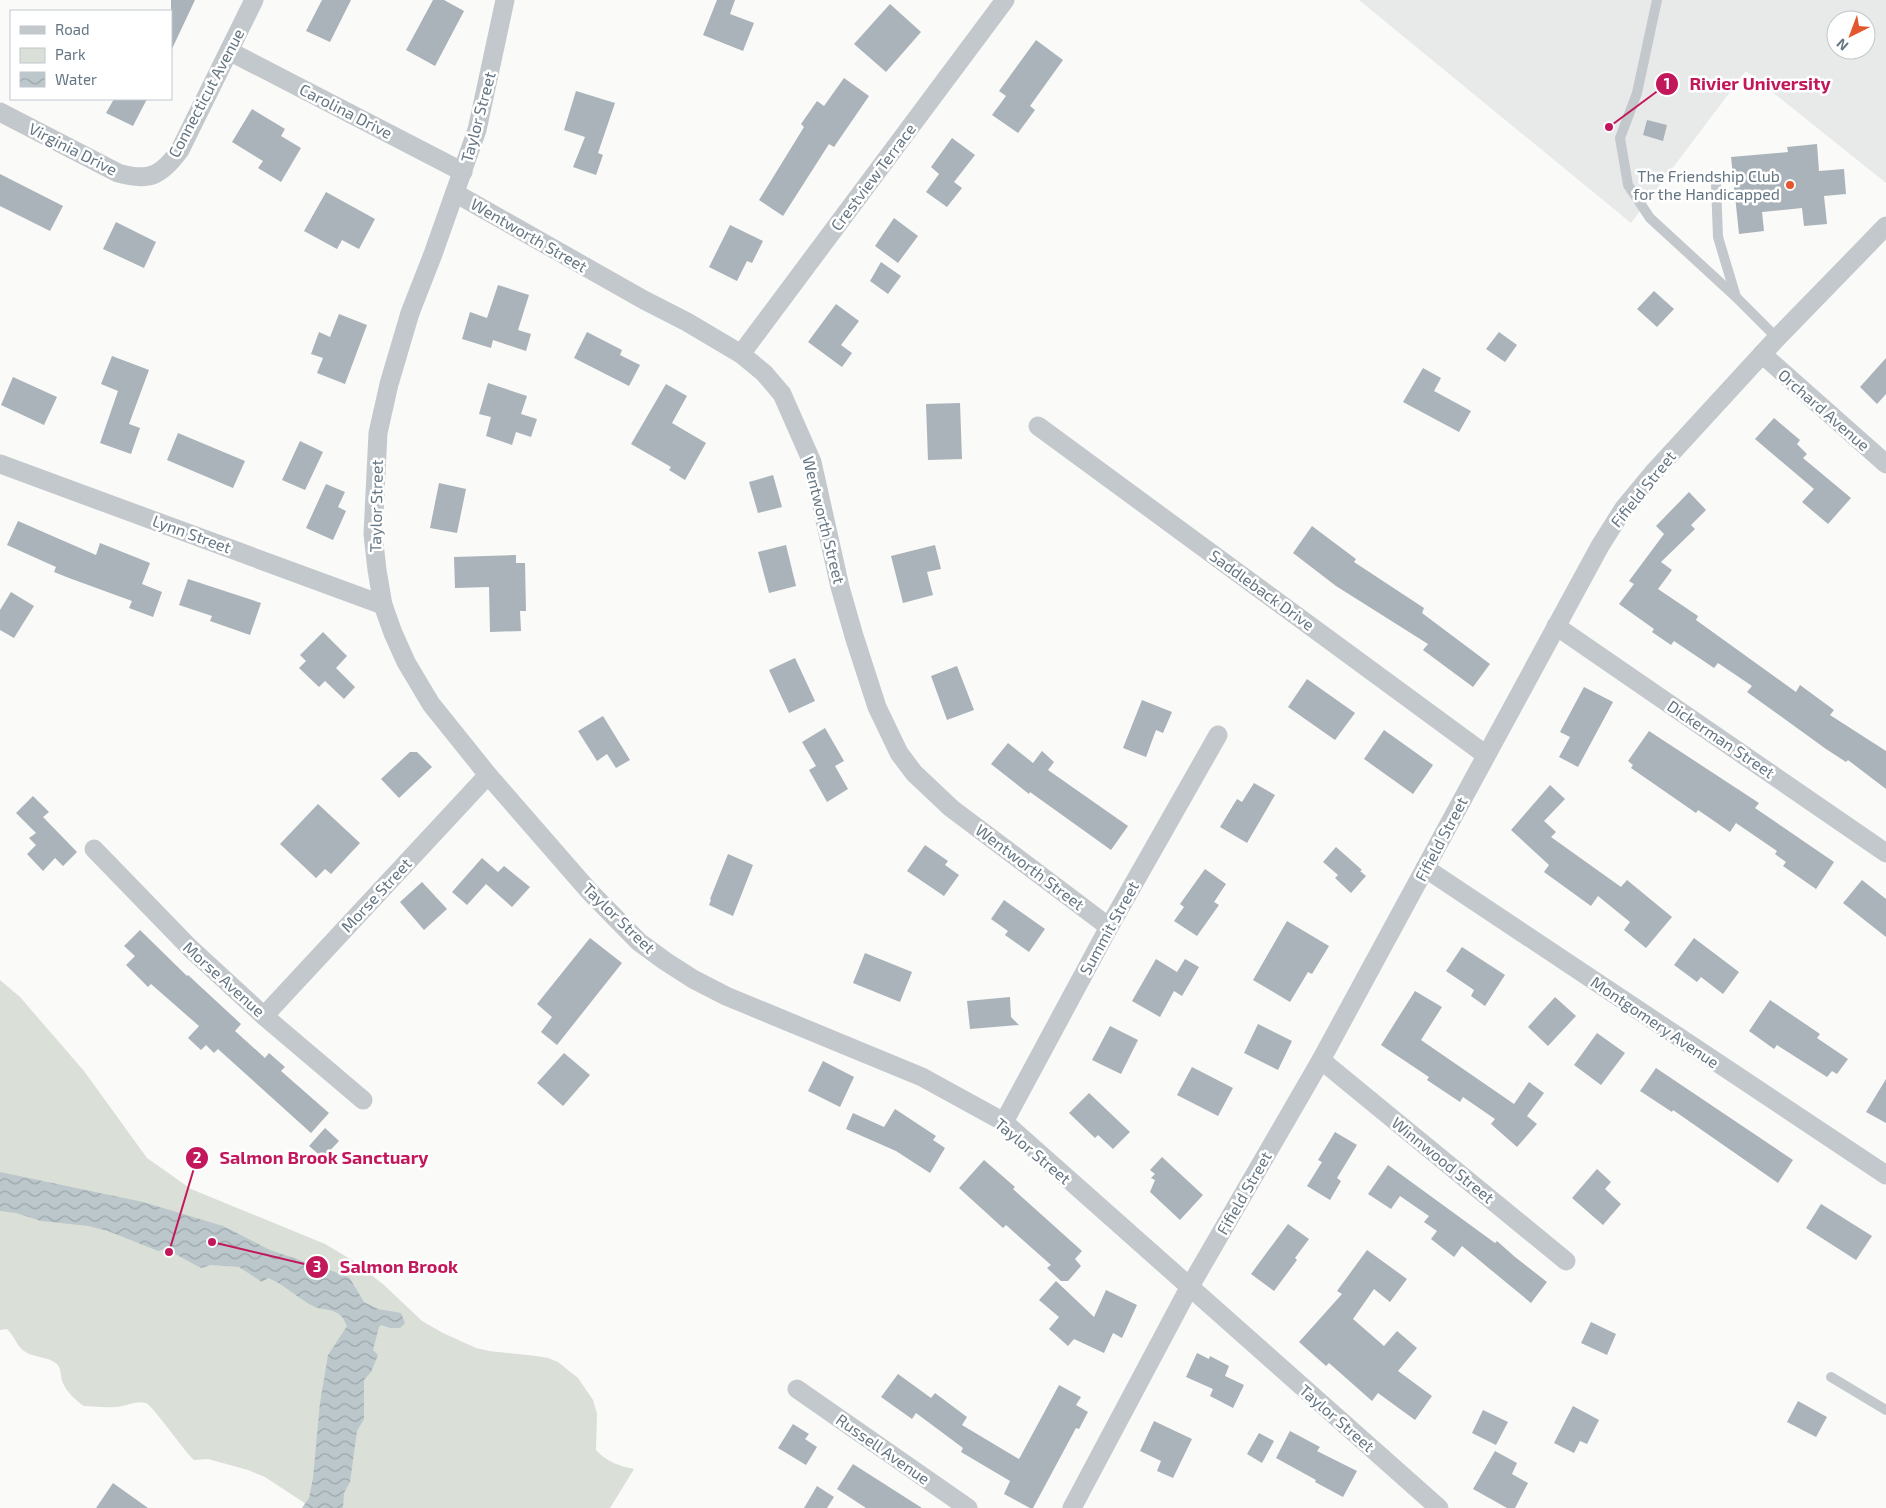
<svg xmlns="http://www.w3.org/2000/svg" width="1886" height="1508" font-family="'Exo 2',sans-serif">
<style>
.built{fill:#e8e9e9;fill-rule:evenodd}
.green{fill:#dadfd7}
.water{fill:url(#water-waves)}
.building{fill:#aab3b9}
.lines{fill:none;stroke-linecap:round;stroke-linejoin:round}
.lane{stroke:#c3c8cc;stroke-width:10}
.street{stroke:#c3c8cc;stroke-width:19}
.poi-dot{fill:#e4572e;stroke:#fff;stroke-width:2}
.labels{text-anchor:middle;stroke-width:5;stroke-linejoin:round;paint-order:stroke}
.street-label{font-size:16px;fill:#657683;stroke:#fff}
.poi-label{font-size:16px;fill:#657683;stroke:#fff;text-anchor:end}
.leader{fill:none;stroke:#c2185b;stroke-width:2}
.callout-dot{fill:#c2185b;stroke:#fff;stroke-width:2}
.mark-label{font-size:15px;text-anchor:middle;font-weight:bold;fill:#fff}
.callout-label{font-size:18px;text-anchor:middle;font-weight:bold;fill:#c2185b;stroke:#fff;stroke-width:5;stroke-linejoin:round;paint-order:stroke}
</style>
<defs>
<pattern id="water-waves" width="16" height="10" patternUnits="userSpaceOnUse" patternTransform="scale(1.25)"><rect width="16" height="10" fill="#bbc7cb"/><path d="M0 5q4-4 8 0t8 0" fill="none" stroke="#9ca6aa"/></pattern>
</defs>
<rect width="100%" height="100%" fill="#fafaf8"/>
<!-- built -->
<path class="built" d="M1359 0H1886V183L1746 71 1631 223ZM1836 20H1866V50H1836Z"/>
<!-- green -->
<path class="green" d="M0 980 20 997 84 1071 147 1158 191 1189 325 1244 352 1260 384 1285 422 1321 443 1333 476 1348 489 1351 536 1356 548 1358 558 1362 578 1378 593 1400 597 1414 596 1450C607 1462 619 1466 634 1469L610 1508H308L306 1504 265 1477 248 1470 208 1459 194 1460C184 1451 153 1406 146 1403 136 1400 125 1407 115 1407 105 1408 94 1406 84 1406 77 1402 66 1391 63 1383 60 1377 62 1369 57 1364 48 1356 33 1358 24 1351 16 1345 14 1335 7 1329L0 1330Z"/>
<!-- water -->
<path class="water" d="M0 1172 143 1202 223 1226 270 1250 349 1277 364 1302 378 1309 401 1313 405 1323 400 1328H390L381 1325 379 1327 373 1350 378 1355 371 1372 364 1380V1419L357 1431 350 1482 344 1493 343 1508H302L309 1498 313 1478 320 1403 328 1355 347 1326C345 1323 344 1318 341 1316 335 1309 323 1310 315 1307 298 1299 286 1285 268 1278L262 1282 239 1267 211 1265 201 1268 166 1249 158 1251 108 1231 89 1226 41 1221 16 1213 0 1211Z"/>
<!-- building -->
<g class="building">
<polygon points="171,0 195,0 171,51"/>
<polygon points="322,0 351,0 330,42 306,31"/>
<polygon points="433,0 444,0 464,11 435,66 406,50"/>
<polygon points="717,0 735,0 730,14 754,23 743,51 703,35"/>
<polygon points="890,4 921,32 886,72 854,44"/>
<polygon points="1036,40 1063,60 1030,106 1035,110 1018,133 992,115 1006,96 999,91"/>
<polygon points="844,78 869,96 834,147 829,144 783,216 759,200 804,127 801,124 817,101 824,106"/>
<polygon points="576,91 615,103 598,153 603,155 596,175 573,167 585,137 564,130"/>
<polygon points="114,99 147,99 133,126 106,113"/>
<polygon points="252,109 285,129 281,136 301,148 281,182 258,168 263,161 232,142"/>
<polygon points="1647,120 1667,125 1663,141 1643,135"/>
<polygon points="952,138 975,155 954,182 962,188 947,207 926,192 939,174 931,167"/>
<polygon points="1817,144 1819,171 1844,169 1846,194 1824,196 1827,224 1804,226 1802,208 1762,212 1764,231 1739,234 1731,157 1788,152 1787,147"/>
<polygon points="0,174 63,206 50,231 0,206"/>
<polygon points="326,192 375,219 359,249 342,240 337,249 304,231"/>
<polygon points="894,218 918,236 898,263 875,246"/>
<polygon points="116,222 156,242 144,268 103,249"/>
<polygon points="730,225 763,241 752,263 747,261 737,281 709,267"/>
<polygon points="881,262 901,276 888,294 870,281"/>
<polygon points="498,285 529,295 518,330 531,334 526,351 493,340 491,348 462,339 470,312 487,318"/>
<polygon points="1654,291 1674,309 1657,327 1637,309"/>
<polygon points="836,304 859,321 841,345 852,353 842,367 808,342"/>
<polygon points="339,314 367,325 345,384 317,373 323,358 311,354 319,332 330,337"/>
<polygon points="587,332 622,350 620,355 640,365 629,386 574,358"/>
<polygon points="1499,332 1517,345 1505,362 1486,349"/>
<polygon points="112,356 149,370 129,424 140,428 131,454 100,443 118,391 101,384"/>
<polygon points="1886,358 1886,394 1877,404 1860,387"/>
<polygon points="1423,368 1441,378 1434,391 1471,411 1459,432 1403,402"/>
<polygon points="13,377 57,397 44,425 1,405"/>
<polygon points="488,383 527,396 521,414 537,419 531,437 516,432 512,445 486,436 491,417 479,414"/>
<polygon points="666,384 687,396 672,423 706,443 685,480 669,470 671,467 631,444"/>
<polygon points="960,403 962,459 928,460 926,404"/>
<polygon points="1774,418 1800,440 1797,444 1807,454 1803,458 1851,498 1828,524 1802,502 1814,489 1755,439"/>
<polygon points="178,433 245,461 233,488 167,460"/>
<polygon points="300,441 323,452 305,490 282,480"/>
<polygon points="773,475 782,507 758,513 749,482"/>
<polygon points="439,483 466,489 457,533 430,528"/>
<polygon points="326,484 345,492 338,507 346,511 333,540 306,528"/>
<polygon points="1689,492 1706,510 1691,525 1695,529 1661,562 1672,570 1658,589 1698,616 1696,620 1796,692 1800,685 1834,710 1830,715 1886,751 1886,789 1848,760 1846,762 1826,749 1747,692 1752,686 1718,663 1714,668 1674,641 1671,645 1652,632 1654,629 1619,604 1634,584 1629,581 1664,534 1656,526"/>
<polygon points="18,521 96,555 100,543 150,563 142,584 162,592 153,617 129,608 132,601 69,578 54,572 56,567 7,545"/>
<polygon points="1312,526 1356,559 1354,562 1424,608 1422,613 1490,664 1473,687 1423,650 1428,644 1336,586 1293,553"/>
<polygon points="786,545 796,586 769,593 758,552"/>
<polygon points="935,545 941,569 927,572 933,595 903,603 891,556"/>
<polygon points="516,555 516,563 525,563 526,611 520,611 521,631 490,632 489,587 455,588 454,557"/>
<polygon points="188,579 261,603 250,635 210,621 212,616 179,605"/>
<polygon points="11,592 34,606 14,638 0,630 0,610"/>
<polygon points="323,632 347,656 336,668 355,687 344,699 325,681 319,687 299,668 306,661 300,655"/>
<polygon points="795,658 815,701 789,713 769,670"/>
<polygon points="957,666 974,710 947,720 931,676"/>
<polygon points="1307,679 1355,713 1335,740 1288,707"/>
<polygon points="1584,687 1613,702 1578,767 1559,757 1570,737 1560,732"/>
<polygon points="1142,700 1172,712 1163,733 1156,730 1146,757 1123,748"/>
<polygon points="603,716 630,760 616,768 607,754 597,761 578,731"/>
<polygon points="825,728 844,761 835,766 848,789 827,802 809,770 816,766 802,742"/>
<polygon points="1384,730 1433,765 1413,794 1364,759"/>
<polygon points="1649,731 1759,803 1755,808 1834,862 1816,889 1783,866 1786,862 1775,854 1777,851 1736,823 1730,832 1698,810 1696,813 1631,768 1633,765 1628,761"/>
<polygon points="1008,743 1033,763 1042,751 1054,762 1048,770 1128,826 1111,850 1030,792 1029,794 991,764"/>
<polygon points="410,752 417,752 432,767 399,798 381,779"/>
<polygon points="1254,783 1275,795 1247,843 1220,827 1237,799 1242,802"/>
<polygon points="1550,785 1565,799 1544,821 1556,832 1551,837 1621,887 1627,880 1672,917 1646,948 1624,930 1630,922 1598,896 1591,906 1544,872 1549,865 1511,830"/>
<polygon points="33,796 49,812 43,817 77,852 63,866 55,858 43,871 27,854 36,845 29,838 36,833 16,813"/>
<polygon points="318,804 360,843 331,874 325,869 316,878 280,844"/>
<polygon points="925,845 948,861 945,865 959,875 944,896 907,871"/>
<polygon points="1336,847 1362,870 1360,871 1366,876 1351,893 1335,878 1338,875 1323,862"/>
<polygon points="728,854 753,865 733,916 709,905 711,900 710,899"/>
<polygon points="482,858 498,872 504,866 530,887 512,907 486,884 467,905 452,892"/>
<polygon points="1205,869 1226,884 1214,902 1219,905 1197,936 1174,921 1184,907 1180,904"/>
<polygon points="1862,880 1886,899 1886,937 1843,903"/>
<polygon points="422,882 447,909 424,930 400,902"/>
<polygon points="1004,900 1045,929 1029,952 1005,935 1008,931 991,919"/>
<polygon points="1287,921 1329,946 1312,974 1308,972 1290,1002 1253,980"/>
<polygon points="140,930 187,976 188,975 241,1024 235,1031 265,1058 269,1053 285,1067 281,1071 329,1113 311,1133 218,1049 214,1053 206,1045 201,1050 188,1038 199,1026 151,984 148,987 126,965 135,956 124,946"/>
<polygon points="590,938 622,963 557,1045 541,1032 552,1017 537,1004"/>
<polygon points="1694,938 1739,972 1723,994 1701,977 1697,982 1674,965"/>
<polygon points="1462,947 1505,975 1485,1006 1471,996 1474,990 1446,971"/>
<polygon points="865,953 912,972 900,1002 853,983"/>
<polygon points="1156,959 1177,972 1185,959 1199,967 1182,996 1174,991 1160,1017 1132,1001"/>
<polygon points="1415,991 1442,1007 1421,1040 1514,1104 1529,1082 1544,1093 1527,1116 1537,1124 1517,1147 1491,1124 1495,1119 1463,1097 1460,1102 1427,1080 1429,1077 1381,1045"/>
<polygon points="1010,997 1011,1017 1019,1025 970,1029 967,1001"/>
<polygon points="1555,997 1576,1016 1548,1046 1528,1027"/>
<polygon points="1770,1000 1820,1034 1817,1038 1848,1059 1837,1074 1832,1071 1827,1077 1777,1045 1774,1049 1749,1031"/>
<polygon points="1258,1024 1292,1041 1278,1070 1244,1053"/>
<polygon points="1110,1026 1138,1040 1121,1074 1092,1060"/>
<polygon points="1597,1033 1625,1053 1601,1085 1574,1065"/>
<polygon points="564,1053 590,1075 563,1106 537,1083"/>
<polygon points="823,1061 854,1077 840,1107 808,1091"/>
<polygon points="1192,1067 1233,1088 1218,1116 1177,1095"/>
<polygon points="1656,1068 1793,1160 1778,1183 1673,1110 1672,1112 1640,1091"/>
<polygon points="1886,1079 1886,1123 1866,1112"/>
<polygon points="1089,1093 1130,1132 1113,1149 1098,1135 1095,1138 1069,1113"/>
<polygon points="895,1109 936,1136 933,1140 945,1148 930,1173 896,1151 846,1129 853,1113 884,1127"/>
<polygon points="325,1128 339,1141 323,1158 309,1146"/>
<polygon points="1335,1132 1357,1145 1337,1178 1341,1181 1330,1200 1307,1186 1322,1162 1318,1160"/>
<polygon points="1162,1157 1203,1195 1180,1220 1150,1192 1155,1180 1151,1178 1155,1174 1150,1170"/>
<polygon points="984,1160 1015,1187 1013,1189 1082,1251 1075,1259 1081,1266 1068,1281 1061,1281 1047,1268 1051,1265 1006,1225 1003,1228 959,1188"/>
<polygon points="1388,1165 1495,1243 1497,1241 1515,1257 1547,1282 1531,1303 1462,1246 1454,1257 1431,1239 1437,1231 1424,1222 1429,1216 1400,1196 1391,1209 1368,1194"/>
<polygon points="1597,1169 1611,1182 1605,1189 1621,1204 1603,1225 1572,1198"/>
<polygon points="1821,1204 1872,1236 1856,1260 1806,1228"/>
<polygon points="1288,1224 1309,1239 1295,1258 1297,1260 1274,1291 1251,1274"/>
<polygon points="1367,1250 1407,1279 1390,1302 1374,1289 1353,1319 1384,1346 1397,1331 1417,1348 1398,1371 1432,1396 1415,1420 1378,1393 1372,1401 1329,1363 1326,1366 1299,1342 1342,1294 1337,1291"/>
<polygon points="1056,1281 1094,1317 1106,1290 1137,1305 1122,1338 1113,1333 1104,1353 1074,1339 1068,1346 1049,1329 1059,1317 1039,1300"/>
<polygon points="1591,1322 1616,1334 1607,1355 1581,1343"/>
<polygon points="1197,1353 1209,1359 1210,1356 1229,1366 1225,1376 1244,1385 1233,1408 1210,1396 1213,1389 1186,1377"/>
<polygon points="898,1374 931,1398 935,1393 967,1417 962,1425 1019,1459 1059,1385 1081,1397 1076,1405 1088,1412 1079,1429 1076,1428 1033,1508 1030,1508 1004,1494 1010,1481 961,1452 963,1448 916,1413 912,1419 881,1397"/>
<polygon points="1798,1401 1827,1417 1816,1437 1787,1422"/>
<polygon points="1573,1406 1599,1420 1587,1444 1580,1441 1574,1453 1554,1443"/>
<polygon points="1483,1410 1508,1422 1496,1445 1472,1433"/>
<polygon points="1154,1421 1192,1439 1173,1478 1157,1471 1161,1461 1140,1451"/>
<polygon points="793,1424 809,1434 805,1439 817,1447 806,1465 778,1448"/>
<polygon points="1290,1431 1320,1447 1317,1451 1357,1471 1343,1497 1315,1482 1316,1480 1276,1458"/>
<polygon points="1259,1433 1274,1441 1262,1463 1247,1454"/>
<polygon points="1495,1451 1517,1463 1512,1474 1528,1483 1515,1508 1507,1508 1473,1489"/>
<polygon points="853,1464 922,1508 866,1508 837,1489"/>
<polygon points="113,1483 148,1508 96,1508"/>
<polygon points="817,1486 834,1497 827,1508 804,1508"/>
</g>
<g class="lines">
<!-- lane -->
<g class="lane">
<polyline points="1657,0 1637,93 1620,138 1628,185 1650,218 1736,297"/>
<polyline points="1716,185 1718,237 1736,297 1777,338"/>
<polyline points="1831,1377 1886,1410"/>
</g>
<!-- street -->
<g class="street">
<polyline points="505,0 477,130 433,254 410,313 389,384 378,433 373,534 377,570 383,605 393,633 406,662 431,704 488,775 589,891 639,942 665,961 693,979 726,996 922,1077 1004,1122 1439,1508"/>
<polyline points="229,51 463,172"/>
<path d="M0 112 118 173C149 182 161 176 180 150L254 0"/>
<polyline points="455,193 644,300 687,322 741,354 764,373 782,394 812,462 840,587 854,636 877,707 899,753 914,773 951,808 1109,927"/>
<polyline points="741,354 1005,0"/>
<polyline points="1762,354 1886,464"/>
<polyline points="1038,426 1486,755"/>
<polyline points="0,464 383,605"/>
<polyline points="1556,626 1886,853"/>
<polyline points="94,849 190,948 264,1016 363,1100"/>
<polyline points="1425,868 1886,1175"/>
<polyline points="264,1016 488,775"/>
<polyline points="1321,1060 1566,1261"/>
<polyline points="1004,1122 1109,927 1218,735"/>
<polyline points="797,1389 968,1508"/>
<polyline points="1072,1508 1189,1288 1321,1060 1600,546 1624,508 1653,473 1777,338 1886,226"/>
</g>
</g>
<!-- markers -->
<circle class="poi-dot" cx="1790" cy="185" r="5"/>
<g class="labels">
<!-- street labels -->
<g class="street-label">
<text transform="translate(206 93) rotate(-62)" y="6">Connecticut Avenue</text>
<text transform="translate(346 111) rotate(27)" y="6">Carolina Drive</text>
<text transform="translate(478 117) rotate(-75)" y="6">Taylor Street</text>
<text transform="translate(73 149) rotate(27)" y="6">Virginia Drive</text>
<text transform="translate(873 177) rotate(-53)" y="6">Crestview Terrace</text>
<text transform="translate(529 235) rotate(30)" y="6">Wentworth Street</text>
<text transform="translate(1824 410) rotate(41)" y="6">Orchard Avenue</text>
<text transform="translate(1643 489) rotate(-51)" y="6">Fifield Street</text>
<text transform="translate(376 506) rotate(-89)" y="6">Taylor Street</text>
<text transform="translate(824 520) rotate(76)" y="6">Wentworth Street</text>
<text transform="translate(192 534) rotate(20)" y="6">Lynn Street</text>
<text transform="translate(1262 590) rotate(36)" y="6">Saddleback Drive</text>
<text transform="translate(1721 739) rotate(34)" y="6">Dickerman Street</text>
<text transform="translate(1441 839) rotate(-62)" y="6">Fifield Street</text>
<text transform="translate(1030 867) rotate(37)" y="6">Wentworth Street</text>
<text transform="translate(376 895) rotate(-47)" y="6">Morse Street</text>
<text transform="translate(619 918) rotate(44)" y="6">Taylor Street</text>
<text transform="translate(1109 928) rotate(-61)" y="6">Summit Street</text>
<text transform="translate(224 979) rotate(42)" y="6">Morse Avenue</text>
<text transform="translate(1655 1022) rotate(34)" y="6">Montgomery Avenue</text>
<text transform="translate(1033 1151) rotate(40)" y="6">Taylor Street</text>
<text transform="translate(1443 1160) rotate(39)" y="6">Winnwood Street</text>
<text transform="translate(1244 1193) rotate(-60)" y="6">Fifield Street</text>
<text transform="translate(1337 1418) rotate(41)" y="6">Taylor Street</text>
<text transform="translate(883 1449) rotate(35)" y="6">Russell Avenue</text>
</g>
<!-- poi labels -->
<g class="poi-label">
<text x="1780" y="182">The Friendship Club<tspan x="1780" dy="18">for the Handicapped</tspan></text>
</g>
</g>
<!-- callouts -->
<path class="leader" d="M1609 127L1667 84M169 1252L197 1158M212 1242L317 1267"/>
<g class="callout-dot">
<circle cx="1609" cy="127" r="5"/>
<circle cx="169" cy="1252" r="5"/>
<circle cx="212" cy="1242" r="5"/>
<circle cx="1667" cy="84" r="12"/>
<circle cx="197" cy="1158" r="12"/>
<circle cx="317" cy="1267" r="12"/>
</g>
<g class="mark-label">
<text x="1667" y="89">1</text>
<text x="197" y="1163">2</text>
<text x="317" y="1272">3</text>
</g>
<g class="callout-label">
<text x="1760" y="90">Rivier University</text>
<text x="324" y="1164">Salmon Brook Sanctuary</text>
<text x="399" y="1273">Salmon Brook</text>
</g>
<!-- legend -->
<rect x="10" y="10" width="162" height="90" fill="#ffffff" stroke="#c1c8cd"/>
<rect x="20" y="26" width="25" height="8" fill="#c3c8cc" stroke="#c1c8cd"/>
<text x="55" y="35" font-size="15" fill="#657683">Road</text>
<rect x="20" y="48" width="25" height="15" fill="#dadfd7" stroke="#c1c8cd"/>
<text x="55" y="60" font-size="15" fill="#657683">Park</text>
<rect x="20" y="72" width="25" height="15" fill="url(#water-waves)" stroke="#c1c8cd"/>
<text x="55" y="85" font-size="15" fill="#657683">Water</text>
<!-- north arrow -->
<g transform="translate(1851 35) rotate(222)"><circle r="24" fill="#ffffff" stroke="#c1c8cd"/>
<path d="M0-4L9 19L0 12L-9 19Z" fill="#e4572e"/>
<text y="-8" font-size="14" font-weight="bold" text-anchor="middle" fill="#657683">N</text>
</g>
</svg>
